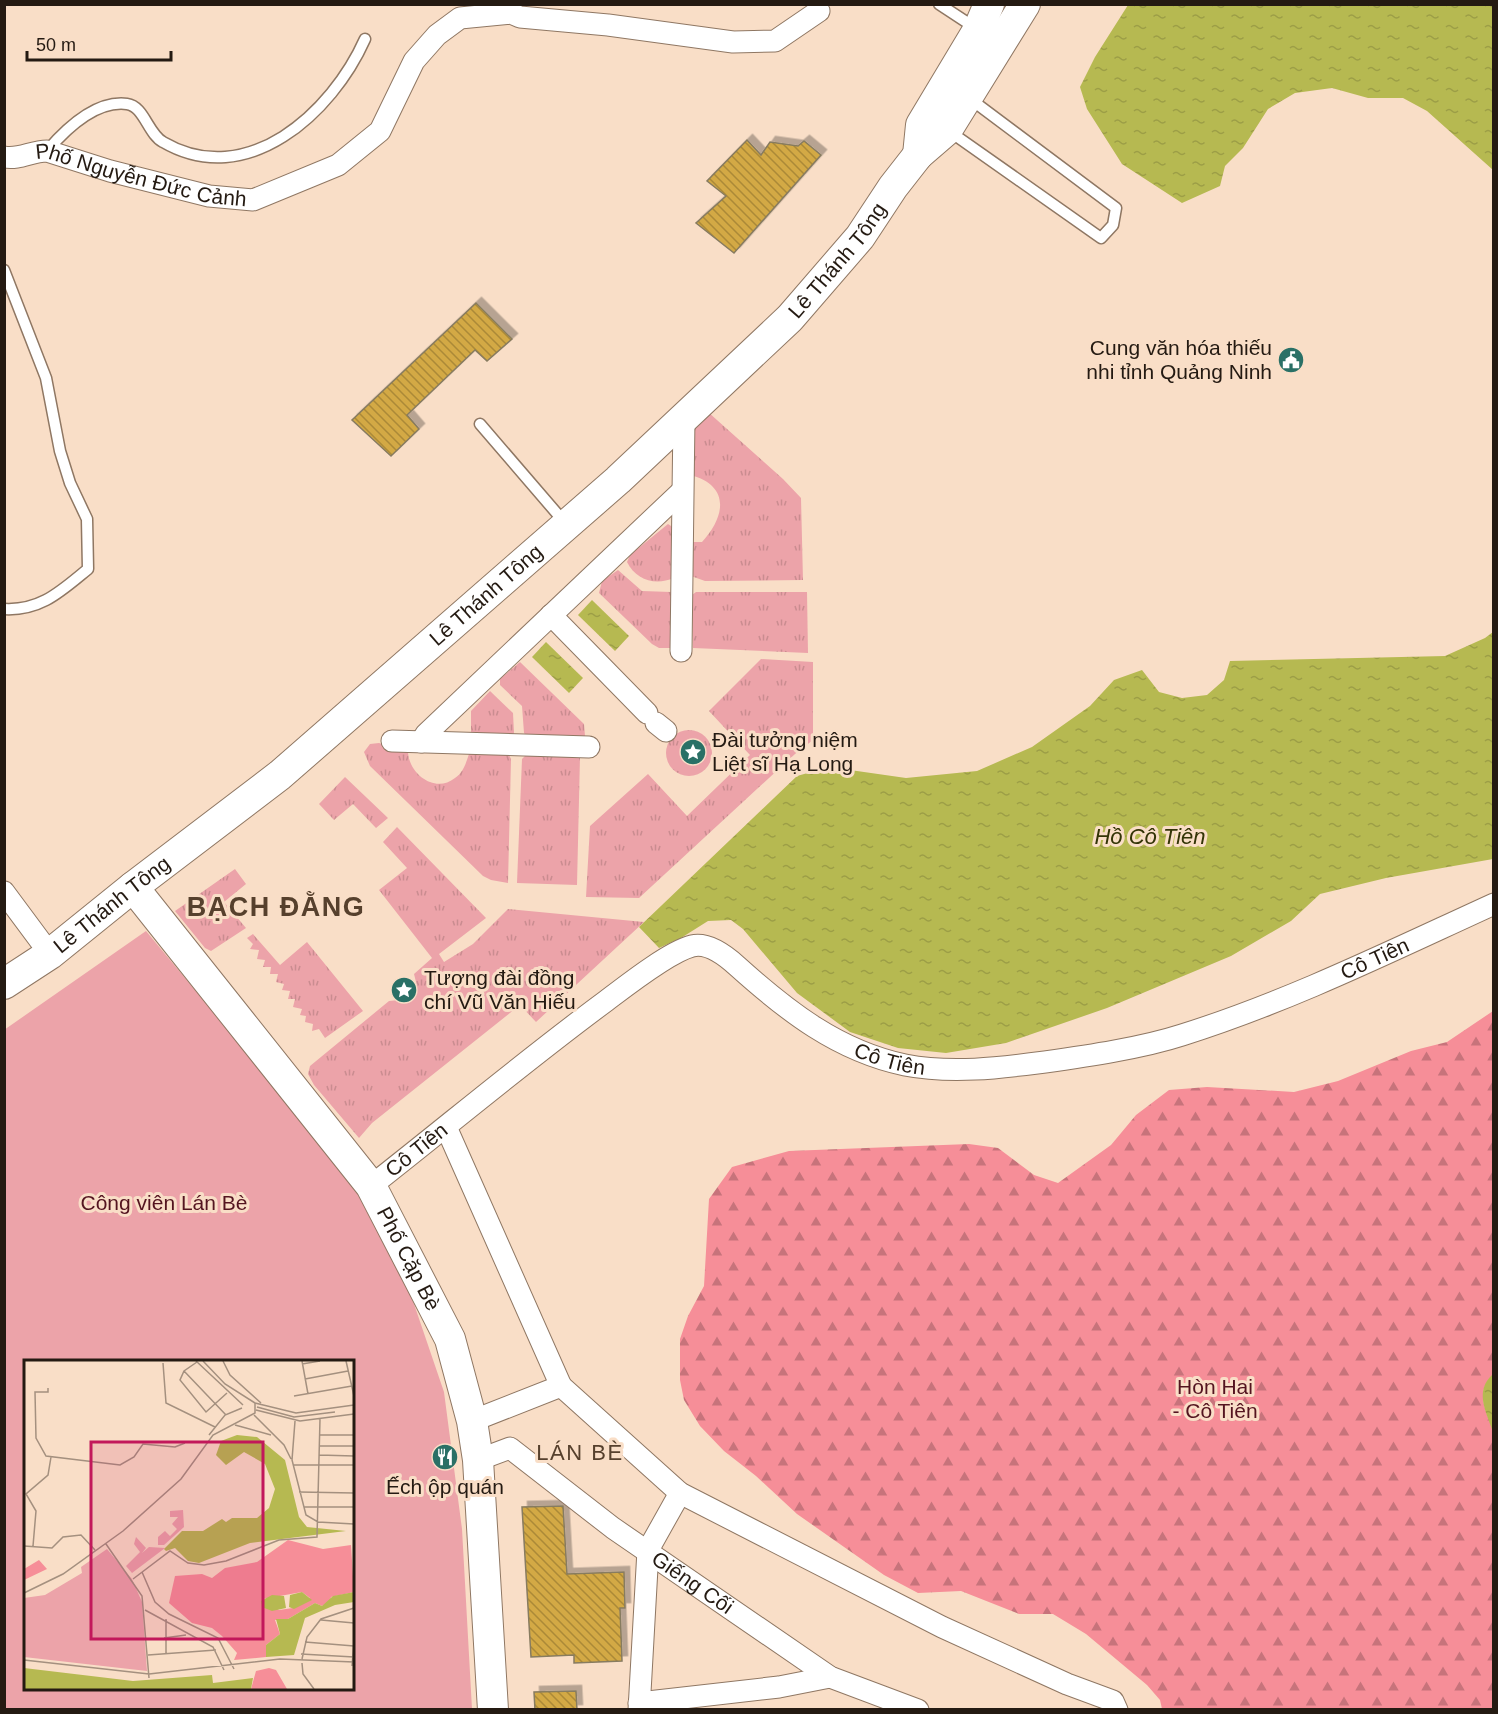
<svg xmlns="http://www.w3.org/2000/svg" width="1498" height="1714" font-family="Arial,sans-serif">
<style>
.grass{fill:url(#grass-tufts)}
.forest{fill:url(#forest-firs)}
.green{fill:#eca3a9;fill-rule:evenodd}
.water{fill:url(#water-ripples)}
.building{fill:url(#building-back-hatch);stroke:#877b60;stroke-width:1.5;filter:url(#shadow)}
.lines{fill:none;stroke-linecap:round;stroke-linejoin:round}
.lane-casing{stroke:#8f7763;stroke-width:13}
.street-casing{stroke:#8f7763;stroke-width:23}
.secondary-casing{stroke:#8f7763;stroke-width:32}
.lane{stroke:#fff;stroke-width:10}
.street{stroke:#fff;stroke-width:21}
.secondary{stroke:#fff;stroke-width:30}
.labels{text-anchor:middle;stroke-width:6;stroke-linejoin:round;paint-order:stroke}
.street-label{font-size:21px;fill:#241a12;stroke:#f9dec7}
.poi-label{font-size:21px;fill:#241a12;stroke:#f9dec7;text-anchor:start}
.park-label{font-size:21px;fill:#541420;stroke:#f9dec7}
.water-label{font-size:22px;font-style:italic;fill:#333406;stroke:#f9dec7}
.neighbourhood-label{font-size:22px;letter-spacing:1.5px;fill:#56402d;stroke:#f9dec7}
.district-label{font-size:27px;font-weight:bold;letter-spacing:1.5px;fill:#56402d;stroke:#f9dec7}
.inset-road{fill:none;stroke:#a4907f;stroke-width:1.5}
.view{fill:#c2185b;fill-opacity:0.15;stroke:#c2185b;stroke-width:3}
.inset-edge{fill:none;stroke:#241a12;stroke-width:3}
</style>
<defs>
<pattern id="grass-tufts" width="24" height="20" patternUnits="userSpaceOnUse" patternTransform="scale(1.5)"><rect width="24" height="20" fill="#eca3a9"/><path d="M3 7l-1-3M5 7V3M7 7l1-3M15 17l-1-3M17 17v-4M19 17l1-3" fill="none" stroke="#ca8c90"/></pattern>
<pattern id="forest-firs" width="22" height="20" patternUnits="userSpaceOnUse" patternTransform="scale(1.5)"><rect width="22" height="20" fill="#f68e98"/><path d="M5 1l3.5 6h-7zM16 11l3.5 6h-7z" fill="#c7737b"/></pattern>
<pattern id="water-ripples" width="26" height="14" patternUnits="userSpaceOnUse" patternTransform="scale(1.5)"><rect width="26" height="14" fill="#b6b951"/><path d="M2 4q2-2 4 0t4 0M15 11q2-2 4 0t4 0" fill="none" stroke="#9c9e46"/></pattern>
<pattern id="building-back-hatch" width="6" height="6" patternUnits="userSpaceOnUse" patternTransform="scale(1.5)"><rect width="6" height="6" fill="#d3a944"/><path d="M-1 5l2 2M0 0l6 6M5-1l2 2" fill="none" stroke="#ab8937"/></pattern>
<filter id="shadow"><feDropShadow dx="5.5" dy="-5.5" stdDeviation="0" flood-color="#0004"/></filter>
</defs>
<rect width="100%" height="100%" fill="#f9dec7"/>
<!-- grass -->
<g class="grass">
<path d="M708 412 783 479 801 498 803 580 705 581 691 576 692 542H702C726 516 730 485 690 475L688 436Z"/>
<path d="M668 524 674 528V578C655 586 636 580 627 562L630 555Z"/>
<polygon points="618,570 642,591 671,592 674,595 673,648 659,648 652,644 599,593 602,581"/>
<polygon points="696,592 807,592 808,653 693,648 692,595"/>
<polygon points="761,659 813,662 813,740 795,754 639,898 586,897 590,826 648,774 687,816 750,755 709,711"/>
<polygon points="520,662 584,724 585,736 575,738 529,738 524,733 522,706 500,685 500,679"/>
<polygon points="490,691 513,713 514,733 511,737 471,737 471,711"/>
<circle cx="689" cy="753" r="23"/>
<path d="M379 743 408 752C409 774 435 794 455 778 463 773 466 763 469 754L509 755 511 759 508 883 491 880 483 876 370 766 364 752 370 744Z"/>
<polygon points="526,755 580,757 577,885 517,883 522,759"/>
<polygon points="345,777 388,818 376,828 353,804 334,820 319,804"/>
<polygon points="397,827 486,918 439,954 444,962 473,944 508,909 644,922 536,1022 520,1005 372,1123 359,1138 314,1085 308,1074 310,1066 389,1001 410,999 417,986 414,974 432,958 379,890 407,868 383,842"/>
<polygon points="235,869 246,884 224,902 246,928 211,951 205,948 175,911"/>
<polygon points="253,934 280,965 307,942 363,1011 325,1038 319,1029 312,1031 313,1024 305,1022 306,1016 300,1015 302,1009 293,1007 295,999 288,999 290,991 282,990 284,984 276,982 278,974 270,974 271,967 263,967 265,960 257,959 259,950 250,949 253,944 247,938"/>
</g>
<!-- forest -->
<path class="forest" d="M1493 1011 1494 1374C1474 1391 1486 1411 1494 1432L1493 1709H1162L1160 1700 1147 1685 1086 1634 1053 1614H1019L961 1591 918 1593 884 1575 797 1514 756 1476 724 1451 700 1426 684 1400 680 1380V1339L688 1316 704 1286 709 1199 732 1167 789 1151 969 1144 998 1148 1034 1175 1058 1183 1111 1145 1136 1115 1169 1090 1207 1087 1294 1092 1338 1081 1411 1051 1447 1042Z"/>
<!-- green -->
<path class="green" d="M146 931 362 1191 414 1304 444 1392 462 1529 472 1709H5L4 1030ZM26 1362H352V1688H26Z"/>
<!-- water -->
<g class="water">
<polygon points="1128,5 1493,5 1493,170 1427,111 1403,98 1368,98 1332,88 1295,93 1268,109 1243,148 1225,166 1220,186 1182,203 1122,164 1087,109 1080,87 1095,57"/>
<polygon points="592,600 629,636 615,651 578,615"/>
<polygon points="1493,632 1493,859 1386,878 1320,894 1291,921 1231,956 1107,1008 1006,1043 946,1053 898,1048 850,1032 797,993 743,929 731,920 708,921 681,938 659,948 639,927 797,776 829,767 906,778 977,771 1032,747 1090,706 1114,680 1142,670 1159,692 1182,698 1207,695 1224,680 1230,661 1445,656 1485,638"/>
<polygon points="546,642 583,678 569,693 532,657"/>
<path d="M1493 1374V1432C1486 1411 1474 1391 1493 1374Z"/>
</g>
<!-- building -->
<g class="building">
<polygon points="747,140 761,155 770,142 798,146 804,141 821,155 734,253 696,223 726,196 707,181"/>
<polygon points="476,303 512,339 487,361 475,350 407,415 419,429 391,456 352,420"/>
<polygon points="563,1506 567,1574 624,1572 625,1608 620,1608 622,1661 574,1663 574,1655 531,1657 522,1507"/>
<polygon points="576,1691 577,1710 535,1710 534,1692"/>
</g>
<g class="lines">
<defs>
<g id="lane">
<polyline points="939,4 977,29"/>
<polyline points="949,131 1101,238 1113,225 1116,208 969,98"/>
<path d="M47 151C65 130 96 100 127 104 144 106 148 134 163 142 247 191 332 113 365 39"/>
<path d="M4 270 46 378 60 451 70 483 87 519 88 569C61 591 41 611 4 609"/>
<polyline points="480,424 566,524"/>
</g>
<g id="street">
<path id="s1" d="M4 157C20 160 31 151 47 151L110 171 209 196 253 200 338 165 380 131 414 61 437 35 460 18 511 13 520 17 608 25 733 42 775 41 819 11"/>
<polyline points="551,615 647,713"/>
<polyline points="681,651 684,417"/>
<polyline points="656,723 666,731"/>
<polyline points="392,741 589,747"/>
<polyline points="421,742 426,734 682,491"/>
<polyline points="4,892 50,954"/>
<polyline points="446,1127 561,1386 680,1493 942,1627 1067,1684 1113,1701 1117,1710"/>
<path id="s2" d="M371 1186C450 1124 526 1060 606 1001 627 985 669 952 692 946 708 942 726 956 737 966 787 1011 838 1051 905 1065 951 1074 999 1068 1045 1062 1087 1056 1142 1048 1182 1035 1290 1001 1391 951 1494 904"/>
<polyline points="472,1421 561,1386"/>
<path id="s3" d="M478 1460 510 1448 613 1528 830 1677 918 1710"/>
<polyline points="639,1703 779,1687 830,1677"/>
<polyline points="639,1710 648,1550 680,1493"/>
</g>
<g id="secondary">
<polyline points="918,155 921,125 978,30 989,4"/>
<path id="s4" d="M133 887 371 1186 450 1339 472 1421 478 1460 493 1710"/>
<path id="s5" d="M4 984 50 954 133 887 280 775 618 480 790 318 860 237 893 187 918 155 947 130 1025 4"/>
</g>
</defs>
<!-- lane casing -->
<use href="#lane" class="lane-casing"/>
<!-- street casing -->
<use href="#street" class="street-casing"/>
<!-- secondary casing -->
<use href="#secondary" class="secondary-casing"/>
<!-- lane -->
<use href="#lane" class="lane"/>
<!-- street -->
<use href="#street" class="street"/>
<!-- secondary -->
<use href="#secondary" class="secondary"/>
</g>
<!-- icons -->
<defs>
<symbol id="civic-disc" viewBox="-11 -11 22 22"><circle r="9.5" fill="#2a7066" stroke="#f9dec7"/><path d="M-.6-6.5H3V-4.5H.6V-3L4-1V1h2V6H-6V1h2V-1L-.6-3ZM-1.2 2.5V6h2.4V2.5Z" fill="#fff"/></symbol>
<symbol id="sight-disc" viewBox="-11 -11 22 22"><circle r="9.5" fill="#2a7066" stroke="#f9dec7"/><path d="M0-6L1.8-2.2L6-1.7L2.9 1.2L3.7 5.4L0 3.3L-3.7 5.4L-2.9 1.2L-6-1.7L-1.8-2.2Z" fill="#fff"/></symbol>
<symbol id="restaurant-disc" viewBox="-11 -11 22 22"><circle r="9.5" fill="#2a7066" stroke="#f9dec7"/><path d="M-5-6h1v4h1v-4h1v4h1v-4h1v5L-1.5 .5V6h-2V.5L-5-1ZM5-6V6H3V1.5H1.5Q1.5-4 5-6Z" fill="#fff"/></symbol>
</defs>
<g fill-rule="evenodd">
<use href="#civic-disc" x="1276" y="345" width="30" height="30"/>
<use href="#sight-disc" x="678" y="737" width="30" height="30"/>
<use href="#sight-disc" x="389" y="975" width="30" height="30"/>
<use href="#restaurant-disc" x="430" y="1442" width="30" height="30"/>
</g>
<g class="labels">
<!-- street labels -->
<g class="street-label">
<text dy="7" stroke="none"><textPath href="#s1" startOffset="141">Phố Nguyễn Đức Cảnh</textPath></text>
<text dy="7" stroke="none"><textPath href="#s5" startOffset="1106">Lê Thánh Tông</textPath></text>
<text dy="7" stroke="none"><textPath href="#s5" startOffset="620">Lê Thánh Tông</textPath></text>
<text dy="7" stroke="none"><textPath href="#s5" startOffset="134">Lê Thánh Tông</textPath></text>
<text dy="7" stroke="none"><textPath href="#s2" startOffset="1138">Cô Tiên</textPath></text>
<text dy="7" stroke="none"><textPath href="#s2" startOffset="634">Cô Tiên</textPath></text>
<text dy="7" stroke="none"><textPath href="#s2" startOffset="58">Cô Tiên</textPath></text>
<text dy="7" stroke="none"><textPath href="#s4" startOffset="464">Phố Cặp Bè</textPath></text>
<text dy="7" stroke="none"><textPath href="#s3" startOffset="261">Giếng Cối</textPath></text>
</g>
<!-- poi labels -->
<g class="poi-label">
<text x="1272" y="355" text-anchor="end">Cung văn hóa thiếu<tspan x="1272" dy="24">nhi tỉnh Quảng Ninh</tspan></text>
<text x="712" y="747">Đài tưởng niệm<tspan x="712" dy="24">Liệt sĩ Hạ Long</tspan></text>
<text x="424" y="985">Tượng đài đồng<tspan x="424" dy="24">chí Vũ Văn Hiếu</tspan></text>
<text x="445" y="1494" text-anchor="middle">Ếch ộp quán</text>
</g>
<!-- park labels -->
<g class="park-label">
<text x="164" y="1210">Công viên Lán Bè</text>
<text x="1215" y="1394">Hòn Hai<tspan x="1215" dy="24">- Cô Tiên</tspan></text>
</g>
<!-- water labels -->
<g class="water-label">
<text x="1150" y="844">Hồ Cô Tiên</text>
</g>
<!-- neighbourhood labels -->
<g class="neighbourhood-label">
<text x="580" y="1460">LÁN BÈ</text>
</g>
<!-- district labels -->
<g class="district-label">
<text x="276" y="916">BẠCH ĐẰNG</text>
</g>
</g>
<!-- overview -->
<g transform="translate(24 1360)">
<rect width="330" height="330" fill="#f9dec7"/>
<path d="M159 150 160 167 140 185H134V177L141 171 146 176 153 169 148 164 154 157H146V151ZM112 177 122 188 118 193 125 187 141 188 108 213 102 206 116 192 110 184Z" fill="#eca3a9"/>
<path d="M264 180 299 189 327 185 330 232 307 237 306 242 298 246 291 243 264 259 251 260 256 274 242 285V297L210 300 213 293 198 276 188 268 168 263 145 243 151 216 178 214 188 218 201 208 233 202ZM278 232 286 238 269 248 255 250 239 239ZM15 200 23 209 0 220V209ZM245 308 252 310 263 329H227L232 311Z" fill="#f68e98" fill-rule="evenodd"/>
<path d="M83 189 108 219 118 242 123 311 0 297V238L21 235 58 213 57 207Z" fill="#eca3a9"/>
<path d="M213 75 233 77 261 100 275 157 283 167 322 171 226 183 175 203 164 201 151 188 142 191 140 189 158 171H179L198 159 202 162 208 158H233L245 148 251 129 241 104 220 92 202 105 192 95 197 81ZM278 232 288 240 270 249 265 247 266 235ZM330 232V242L311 245 281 258 270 295 242 297V285L256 274 252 259H264L291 243 298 246 309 236ZM248 235 260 236 262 248 248 251 238 247 237 241ZM0 308 109 321 188 315 189 323 229 318 227 329H0Z" fill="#b6b951"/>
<path class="inset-road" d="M172 1 219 45M199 1 206 15 237 43M278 1 284 34M322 1 330 36M173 2 160 11 156 20 182 52 203 33M139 3 142 43 191 67M278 4 296 1M160 11 202 55M281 19 324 11M24 28V32H11L12 78 22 96 96 105 110 97 119 84 151 87 161 83M270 36 328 26M231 43 272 53 330 45M233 47 270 57 311 52M232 50 276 61 330 54M230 55 260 85 267 99M271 61 268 100 282 155 294 162 330 164M211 65 247 75M185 75 201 55 218 48M295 75H330M295 86H330M295 95 330 96M269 105H330M275 132 330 133M280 147H330M82 184 118 236 125 318M0 186 28 188 39 177 57 175 71 190M9 186 12 151 2 134 24 115 27 97M118 212 131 242 145 254 194 278 210 309M109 219 146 191 164 203 180 205 202 201 255 180 293 177 296 59M0 233 39 214 99 171 157 119 189 75 231 53V43L201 24 179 1M121 250 189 287 200 310M297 260 330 263M140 278 162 275M281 282 330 286M142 294V259M277 294 330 297M124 295 192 290M278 299 283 277 297 259 330 248M0 300 125 314 256 299 330 302M278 303 279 314 290 329M328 306 330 282"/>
<path class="view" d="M67 82H239V279H67Z"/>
<rect width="330" height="330" class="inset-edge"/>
</g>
<!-- border -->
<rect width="1498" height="1714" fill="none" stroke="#241a12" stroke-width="12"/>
<!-- scale -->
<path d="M27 51v9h144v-9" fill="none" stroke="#241a12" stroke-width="3"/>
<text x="36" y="51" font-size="18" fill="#241a12" stroke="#f9dec7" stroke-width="4.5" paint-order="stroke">50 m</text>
</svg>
